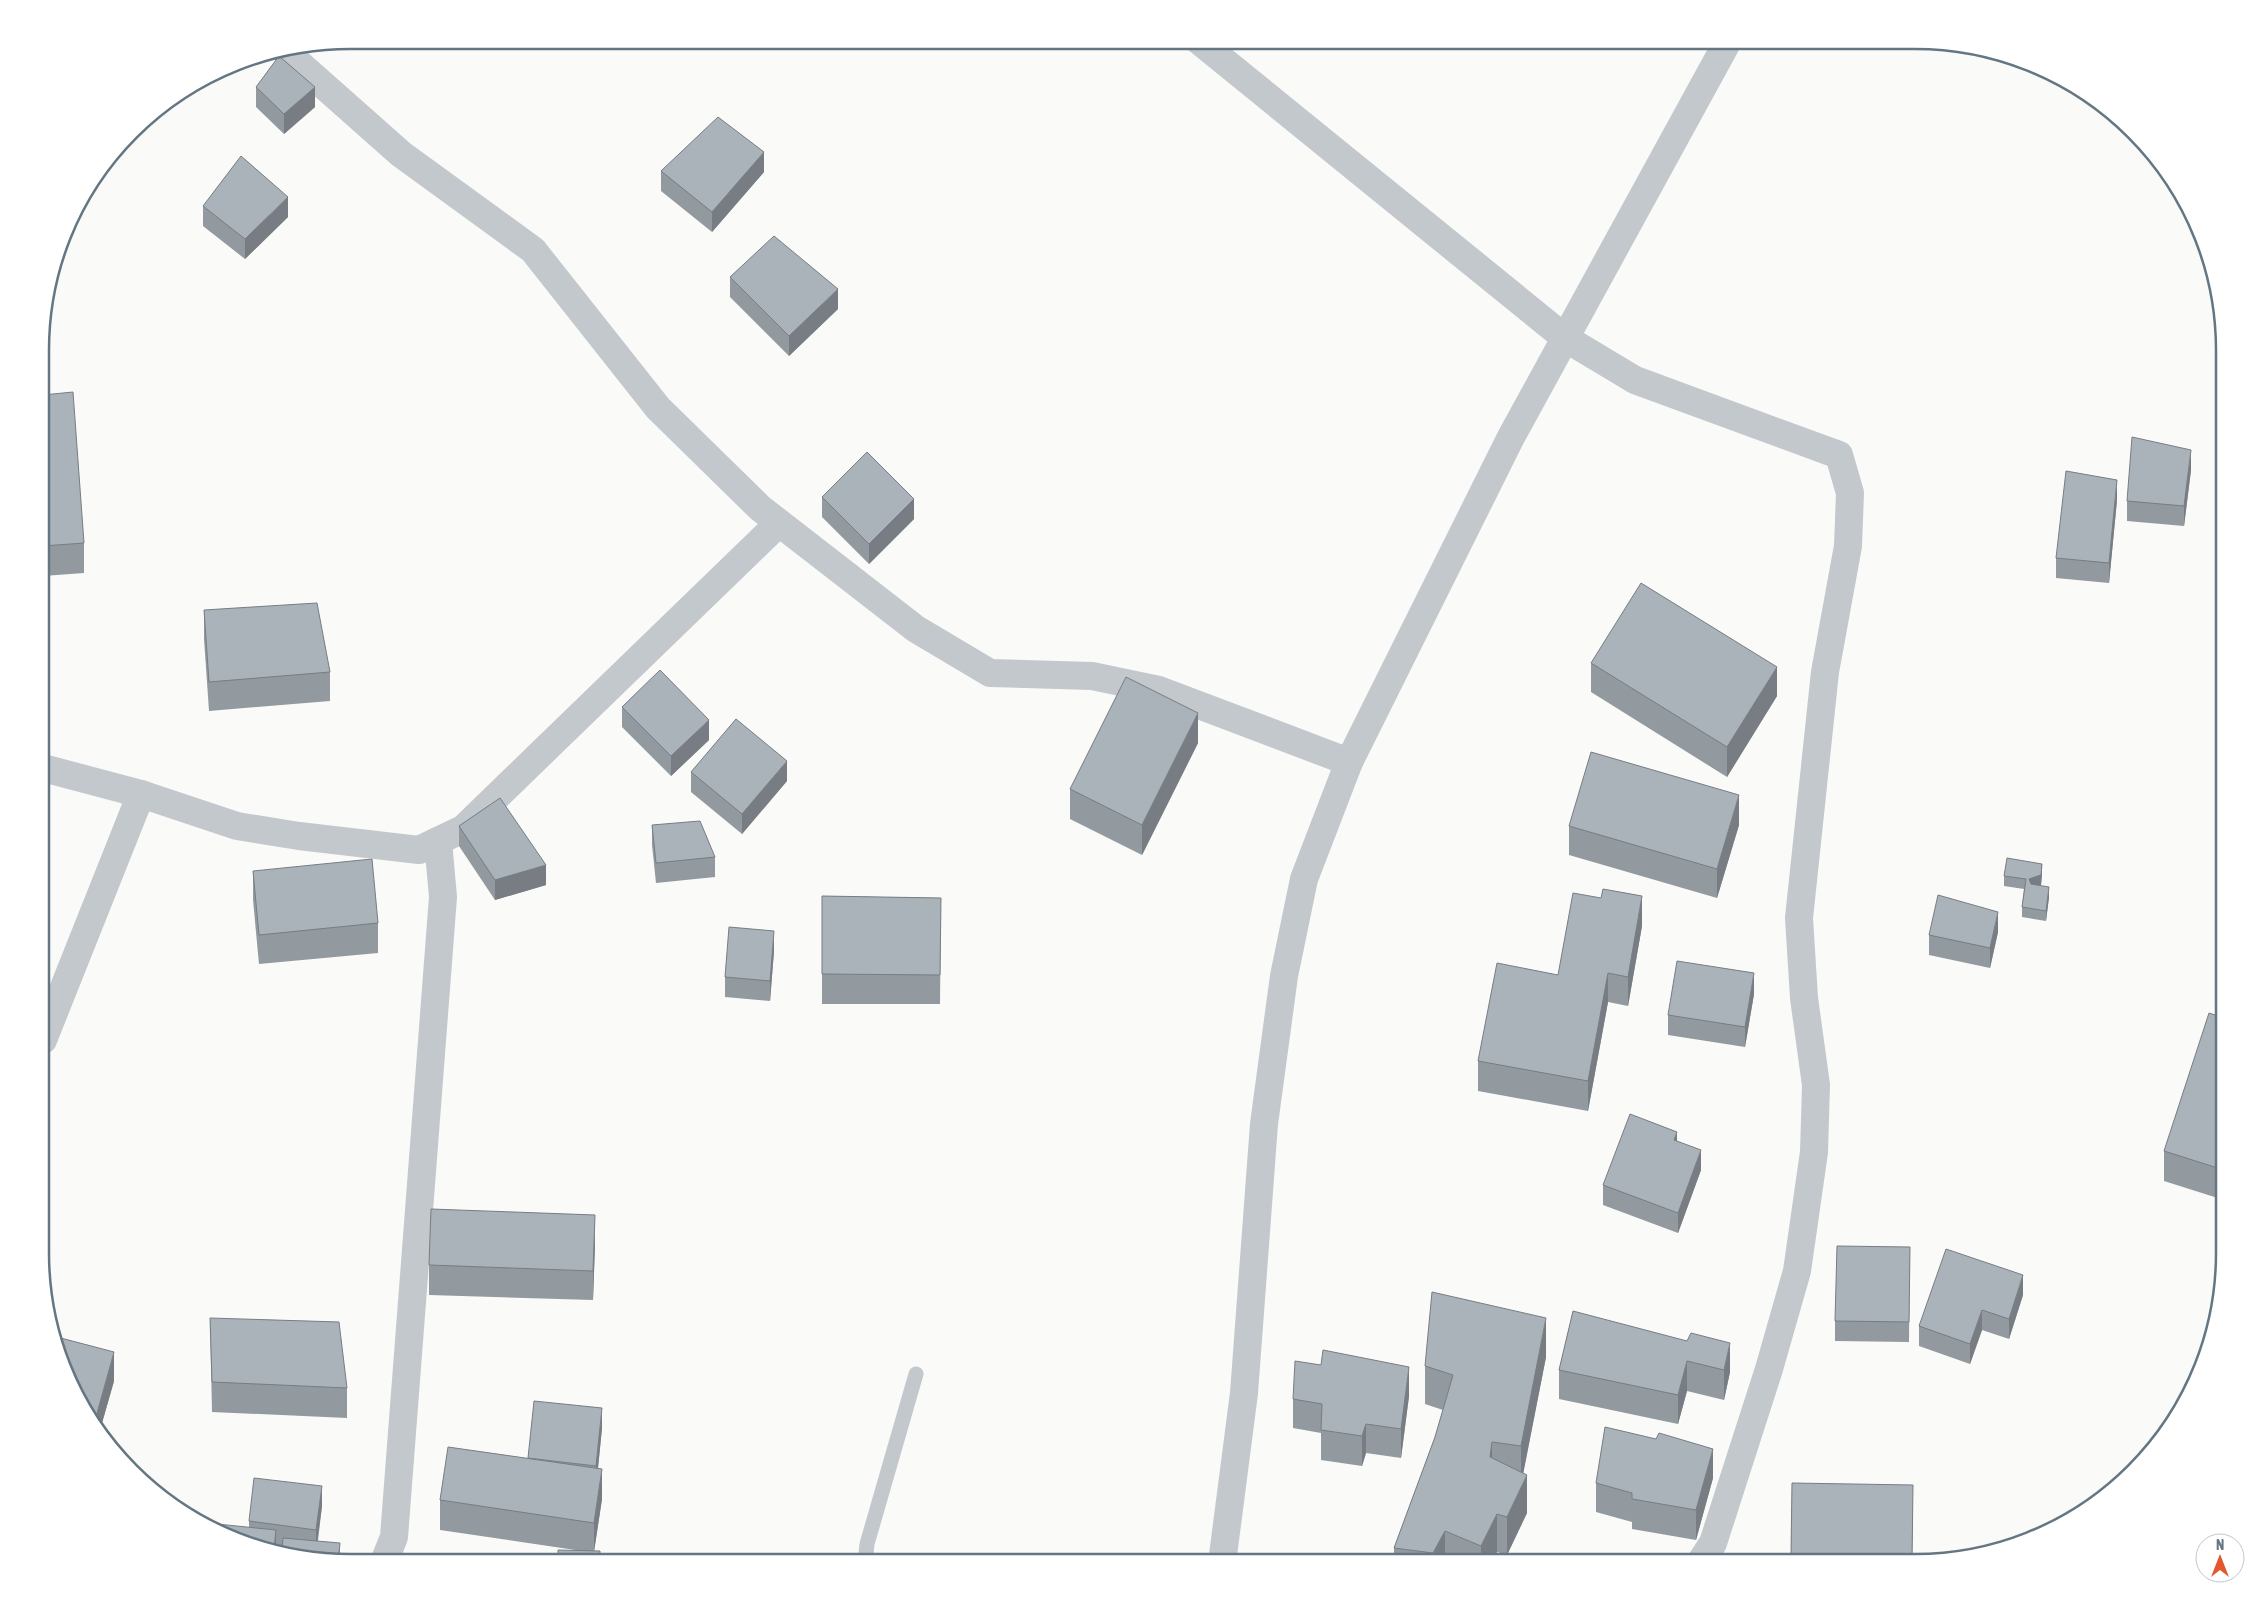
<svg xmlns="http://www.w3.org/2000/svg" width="2265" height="1603" font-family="'Asap Condensed',sans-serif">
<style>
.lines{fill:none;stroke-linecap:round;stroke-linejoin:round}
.lane{stroke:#c3c8cc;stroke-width:15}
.street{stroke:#c3c8cc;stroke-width:28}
.wall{fill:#929a9f}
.shaded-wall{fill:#777d82}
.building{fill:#aab3b9;stroke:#777d82}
.rim{fill:none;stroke:#657683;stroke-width:2.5}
</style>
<rect width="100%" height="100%" fill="#fafaf8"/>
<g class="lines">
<!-- lane -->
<polyline class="lane" points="865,1563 867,1544 916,1374"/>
<!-- street -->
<g class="street">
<polyline points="1198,40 1565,338 1635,380 1839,455 1850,493 1848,546 1825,672 1799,918 1804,998 1816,1085 1814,1152 1797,1271 1769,1369 1713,1543 1700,1563"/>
<polyline points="287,53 401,154 533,250 658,408 760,508 916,629 990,673 1092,676 1159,690 1349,762"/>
<polyline points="43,768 141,794 237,826 299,836 419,850 463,829 779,523"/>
<polyline points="43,1040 141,794"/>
<polyline points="384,1562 394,1537 443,897 438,841"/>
<polyline points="1222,1563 1244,1393 1264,1124 1284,976 1304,879 1349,762 1511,437 1728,41"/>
</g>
</g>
<!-- wall -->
<g class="wall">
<polygon points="256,87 315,107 284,134 256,107"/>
<polygon points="661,171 764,172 712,232 661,191"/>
<polygon points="203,206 288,217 245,259 203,226"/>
<polygon points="730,277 838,309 789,356 730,297"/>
<polygon points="43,395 84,543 84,573 43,576"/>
<polygon points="2191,470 2184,526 2127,521 2127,501"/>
<polygon points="822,497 914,519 869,564 822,517"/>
<polygon points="2117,500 2109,583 2056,578 2056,558"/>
<polygon points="204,610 330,672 330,701 209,711 204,639"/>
<polygon points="1591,663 1777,696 1727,777 1591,692"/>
<polygon points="622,707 709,740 671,776 622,727"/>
<polygon points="1198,743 1142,855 1070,819 1070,789"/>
<polygon points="691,772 787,781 742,834 691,792"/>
<polygon points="652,825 715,857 715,877 656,883 652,845"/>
<polygon points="1739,825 1717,898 1569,855 1569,826"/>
<polygon points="459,826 546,885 495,900 459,846"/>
<polygon points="253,871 378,923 378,953 259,964 253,900"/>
<polygon points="2042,874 2041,885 2040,886 2049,897 2046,921 2022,917 2022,907 2024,889 2004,886 2004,876"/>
<polygon points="822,896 941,898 940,1004 822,1004"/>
<polygon points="1642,926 1628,1006 1608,1002 1588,1111 1478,1091 1478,1061 1558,975"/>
<polygon points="1998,932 1990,968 1929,955 1929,935"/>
<polygon points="774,951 770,1001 725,997 725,977"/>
<polygon points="1754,994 1745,1047 1668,1035 1668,1015"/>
<polygon points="2224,1018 2224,1200 2164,1181 2164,1151"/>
<polygon points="1677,1141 1701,1170 1678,1233 1603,1205 1603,1185"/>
<polygon points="595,1244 593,1300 429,1295 429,1265"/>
<polygon points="1910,1247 1909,1342 1835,1341 1835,1321"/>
<polygon points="2023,1295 2009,1339 1982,1330 1970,1364 1919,1346 1919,1326"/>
<polygon points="1573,1311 1730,1372 1724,1400 1687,1391 1678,1424 1559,1399 1559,1370"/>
<polygon points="210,1318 347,1388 347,1418 212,1412"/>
<polygon points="1546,1357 1523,1473 1527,1513 1507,1555 1497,1552 1491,1563 1394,1563 1394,1548 1435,1437 1443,1410 1425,1404 1425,1366"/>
<polygon points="114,1381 100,1430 81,1408"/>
<polygon points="1409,1396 1401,1458 1366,1453 1362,1466 1321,1460 1321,1433 1293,1428 1293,1399"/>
<polygon points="602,1428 598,1469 602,1499 594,1551 582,1551 440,1530 440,1500 528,1459"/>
<polygon points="1656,1439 1713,1478 1696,1540 1632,1529 1632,1522 1596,1512 1596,1483"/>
<polygon points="1792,1483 1913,1515 1912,1563 1791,1563"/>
<polygon points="322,1506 318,1541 340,1562 282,1545 276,1545 276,1550 249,1527 249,1521"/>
</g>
<!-- shaded-wall -->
<g class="shaded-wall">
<polygon points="315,87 315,107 284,134 284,114"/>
<polygon points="764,152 764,172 712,232 712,212"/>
<polygon points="288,197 288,217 245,259 245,239"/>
<polygon points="838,289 838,309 789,356 789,336"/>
<polygon points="2191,450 2191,470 2184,526 2184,506"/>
<polygon points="2117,480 2117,500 2109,583 2109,563"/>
<polygon points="914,499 914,519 869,564 869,544"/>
<polygon points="1777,667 1777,696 1727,777 1727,747"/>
<polygon points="1198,713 1198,743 1142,855 1142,825"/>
<polygon points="709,720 709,740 671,776 671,756"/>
<polygon points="787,761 787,781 742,834 742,814"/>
<polygon points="1739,795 1739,825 1717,898 1717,869"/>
<polygon points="2042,864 2042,874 2041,885 2029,889 2029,879"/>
<polygon points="546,865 546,885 495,900 495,880"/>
<polygon points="2049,887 2049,897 2046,921 2046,911"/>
<polygon points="1642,896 1642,926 1628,1006 1628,977"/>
<polygon points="1998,912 1998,932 1990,968 1990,948"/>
<polygon points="774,931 774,951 770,1001 770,981"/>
<polygon points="1608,973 1608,1002 1588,1111 1588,1081"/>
<polygon points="1754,973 1754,994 1745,1047 1745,1027"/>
<polygon points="1677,1132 1677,1152 1674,1140"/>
<polygon points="1701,1150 1701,1170 1678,1233 1678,1213"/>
<polygon points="595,1215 595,1244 593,1300 593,1271"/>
<polygon points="2023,1275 2023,1295 2009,1339 2009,1319"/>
<polygon points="1982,1310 1982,1330 1970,1364 1970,1344"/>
<polygon points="1546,1318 1546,1357 1521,1485 1521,1446"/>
<polygon points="1730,1343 1730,1372 1724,1400 1724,1370"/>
<polygon points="114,1352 114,1381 100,1430 96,1425 96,1417"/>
<polygon points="1687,1361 1687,1391 1678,1424 1678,1395"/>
<polygon points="1409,1367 1409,1396 1401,1458 1401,1429"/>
<polygon points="602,1408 602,1428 596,1486 596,1466"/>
<polygon points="1366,1424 1366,1453 1362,1466 1362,1436"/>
<polygon points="1492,1442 1492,1480 1490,1457"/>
<polygon points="1713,1449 1713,1478 1696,1540 1696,1510"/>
<polygon points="602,1469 602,1499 594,1552 594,1523"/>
<polygon points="1527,1475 1527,1513 1507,1555 1507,1517"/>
<polygon points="1913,1485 1913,1515 1912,1563"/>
<polygon points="322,1486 322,1506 316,1550 316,1530"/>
<polygon points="1497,1514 1497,1552 1491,1563 1481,1563 1481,1546"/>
<polygon points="276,1530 276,1550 274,1549"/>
<polygon points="1445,1531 1445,1563 1433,1563 1433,1553"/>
<polygon points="340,1543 340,1562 338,1562"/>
</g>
<!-- building -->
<g class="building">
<polygon points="279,56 315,87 284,114 256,87"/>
<polygon points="718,117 764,152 712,212 661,171"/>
<polygon points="241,156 288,197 245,239 203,206"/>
<polygon points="774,236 838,289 789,336 730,277"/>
<polygon points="73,392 84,543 43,546 43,395"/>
<polygon points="2132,437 2191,450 2184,506 2127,501"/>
<polygon points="867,452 914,499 869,544 822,497"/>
<polygon points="2066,471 2117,480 2109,563 2056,558"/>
<polygon points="1641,583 1777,667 1727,747 1591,663"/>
<polygon points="317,603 330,672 209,682 204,610"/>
<polygon points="660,670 709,720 671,756 622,707"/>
<polygon points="1126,677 1198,713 1142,825 1070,789"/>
<polygon points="736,719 787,761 742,814 691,772"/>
<polygon points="1591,752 1739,795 1717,869 1569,826"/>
<polygon points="500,798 546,865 495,880 459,826"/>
<polygon points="700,821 715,857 656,863 652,825"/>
<polygon points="2007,858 2042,864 2041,875 2029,879 2031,884 2049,887 2046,911 2022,907 2026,879 2004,876"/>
<polygon points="372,859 378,923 259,935 253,871"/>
<polygon points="1603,889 1642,896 1628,977 1608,973 1588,1081 1478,1061 1497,963 1558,975 1573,893 1601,898"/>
<polygon points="1938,895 1998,912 1990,948 1929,935"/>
<polygon points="822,896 941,898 940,975 822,974"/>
<polygon points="729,927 774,931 770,981 725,977"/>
<polygon points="1677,961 1754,973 1745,1027 1668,1015"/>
<polygon points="2209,1013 2224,1018 2224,1170 2164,1151"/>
<polygon points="1630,1114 1677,1132 1674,1140 1701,1150 1678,1213 1603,1185"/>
<polygon points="431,1209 595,1215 593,1271 429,1265"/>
<polygon points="1837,1246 1910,1247 1909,1322 1835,1321"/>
<polygon points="1946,1249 2023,1275 2009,1319 1982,1310 1970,1344 1919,1326"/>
<polygon points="1432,1292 1546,1318 1521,1446 1492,1442 1490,1457 1527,1475 1507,1517 1497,1514 1481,1546 1445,1531 1433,1553 1394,1548 1435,1437 1453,1375 1425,1366"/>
<polygon points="1573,1311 1687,1341 1691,1333 1730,1343 1724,1370 1687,1361 1678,1395 1559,1370"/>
<polygon points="210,1318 339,1322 347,1388 212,1382"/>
<polygon points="57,1337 114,1352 96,1417 87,1414 81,1408"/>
<polygon points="1323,1350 1409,1367 1401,1429 1366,1424 1362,1436 1321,1430 1322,1404 1293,1399 1295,1361 1321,1365"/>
<polygon points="534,1401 602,1408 596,1466 528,1458"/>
<polygon points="1605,1427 1656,1439 1659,1433 1713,1449 1696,1510 1632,1499 1632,1493 1596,1483"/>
<polygon points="448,1447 602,1469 594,1523 440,1500"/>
<polygon points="254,1478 322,1486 316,1530 249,1521"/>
<polygon points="1792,1483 1913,1485 1912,1557 1791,1556"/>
<polygon points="217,1524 276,1530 274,1549 232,1540 217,1531"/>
<polygon points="283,1538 340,1543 338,1562 330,1562 282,1551"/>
<polygon points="558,1550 600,1551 600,1562 558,1562"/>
</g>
<!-- crop -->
<path d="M0 0H2265V1603H0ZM350 49H1915A301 301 0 0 1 2216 350V1253A301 301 0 0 1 1915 1554H350A301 301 0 0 1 49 1253V350A301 301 0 0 1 350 49Z" fill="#fff" fill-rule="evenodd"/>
<path class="rim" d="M350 49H1915A301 301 0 0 1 2216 350V1253A301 301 0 0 1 1915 1554H350A301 301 0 0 1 49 1253V350A301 301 0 0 1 350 49Z"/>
<!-- north arrow -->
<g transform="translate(2220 1558)"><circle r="24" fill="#ffffff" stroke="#c1c8cd"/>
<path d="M0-4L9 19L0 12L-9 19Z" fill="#e4572e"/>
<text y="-8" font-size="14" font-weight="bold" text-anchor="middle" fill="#657683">N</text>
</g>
</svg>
